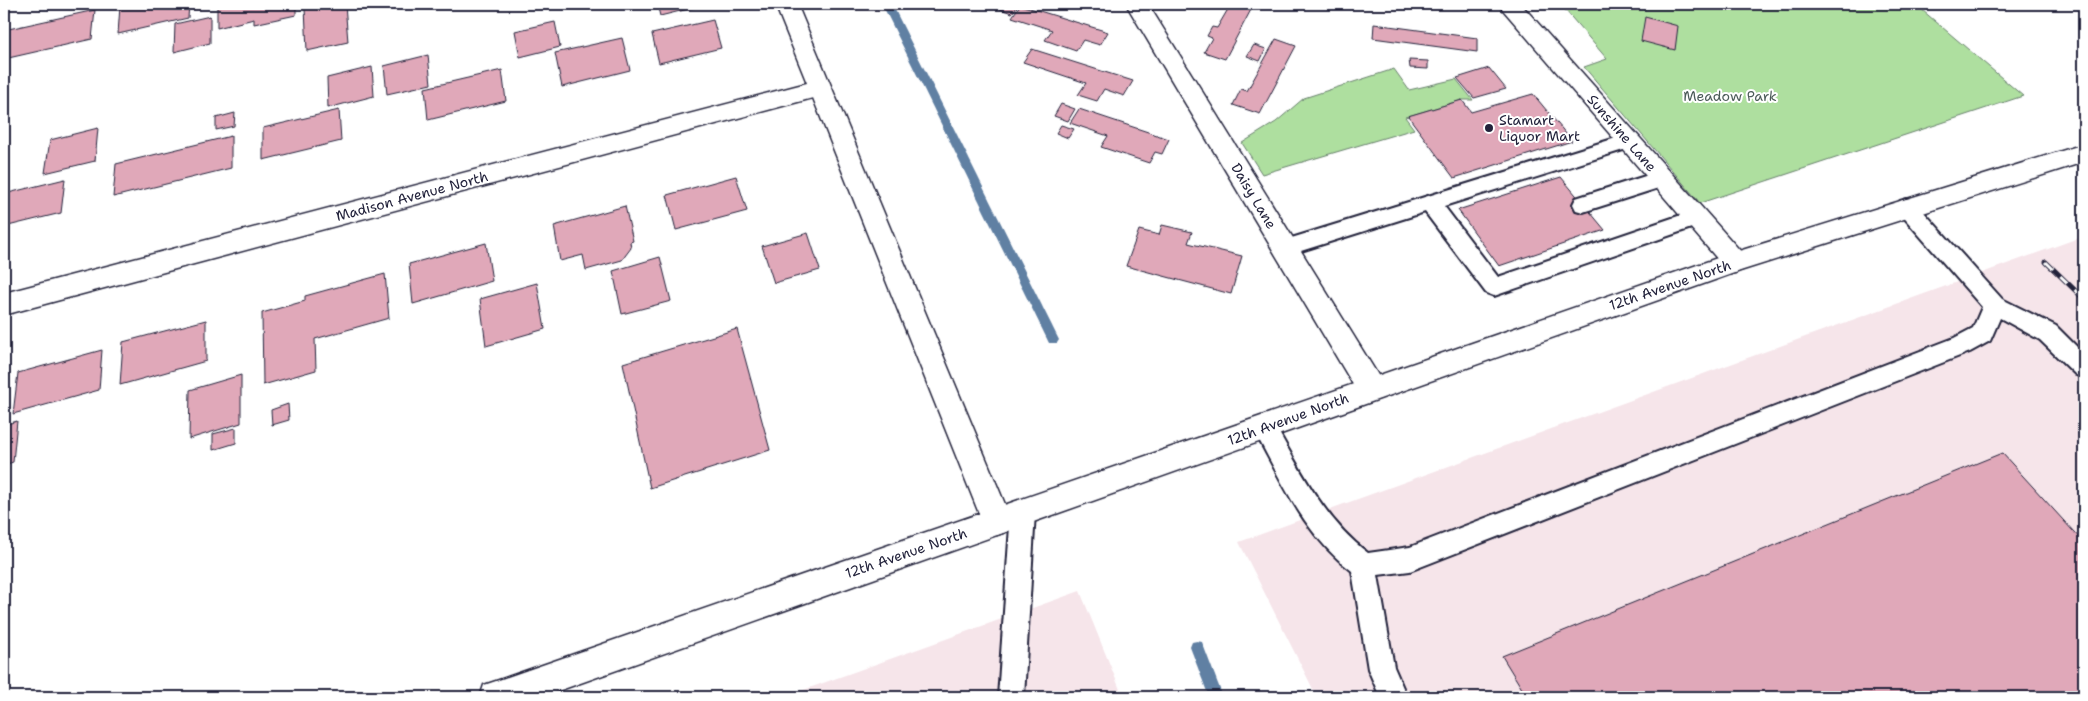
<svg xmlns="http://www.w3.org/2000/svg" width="2088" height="701" font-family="'Shantell Sans',sans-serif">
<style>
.built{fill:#f6e5ea}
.green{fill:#aedf9f;stroke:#68806d}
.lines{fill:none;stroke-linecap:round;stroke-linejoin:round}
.stream{fill:#6180a3;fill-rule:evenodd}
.building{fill:#e0a8b9;stroke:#22223b}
.service-casing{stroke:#22223b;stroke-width:4}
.minor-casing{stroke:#22223b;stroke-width:3}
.secondary-casing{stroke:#22223b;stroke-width:3}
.service{fill:#fff;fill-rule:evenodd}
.minor{fill:#fff;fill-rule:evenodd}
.secondary{fill:#fff;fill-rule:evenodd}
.rail-casing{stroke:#22223b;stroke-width:5}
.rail{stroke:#fff;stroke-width:3;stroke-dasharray:10;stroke-linecap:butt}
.poi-dot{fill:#22223b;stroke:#fff;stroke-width:2}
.labels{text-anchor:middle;stroke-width:4;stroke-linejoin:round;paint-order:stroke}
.park-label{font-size:14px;fill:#4c5b59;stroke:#fff}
.poi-label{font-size:14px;fill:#22223b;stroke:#fff;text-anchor:start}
.street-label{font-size:14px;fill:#22223b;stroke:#fff}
</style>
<rect width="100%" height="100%" fill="#fff"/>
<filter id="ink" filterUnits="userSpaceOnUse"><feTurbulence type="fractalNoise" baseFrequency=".02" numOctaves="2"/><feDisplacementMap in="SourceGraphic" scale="10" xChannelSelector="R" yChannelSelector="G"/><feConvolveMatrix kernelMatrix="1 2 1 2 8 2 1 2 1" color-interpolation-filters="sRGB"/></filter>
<g filter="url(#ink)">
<!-- built -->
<g class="built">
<polygon points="2084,236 2084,697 1317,697 1239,542"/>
<polygon points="1080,591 1123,697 784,697"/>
</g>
<!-- green -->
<g class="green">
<polygon points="1560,4 1915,4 2023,96 1700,203 1584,67 1607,59"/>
<polygon points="1394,69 1409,90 1456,79 1473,100 1462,100 1405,117 1414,129 1262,174 1242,143 1276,122 1304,98"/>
</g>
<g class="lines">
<!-- stream -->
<g class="stream">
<polygon points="882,4 892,4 1059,340 1057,343 1049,343"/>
<polygon points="1197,641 1202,642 1223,697 1209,697 1190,647 1192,642"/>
</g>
</g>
<!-- building -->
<g class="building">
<polygon points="131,4 189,4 188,18 118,34 120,6"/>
<polygon points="217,4 296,4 296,15 254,24 254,19 217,28"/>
<polygon points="324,4 345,4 348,42 307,51 305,8"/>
<polygon points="657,4 709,4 660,16"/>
<polygon points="1004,4 1007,4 1017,7 1012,13 1000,9"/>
<polygon points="1178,4 1198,4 1195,9"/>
<polygon points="1231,4 1254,4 1225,59 1204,52 1212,38 1207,36 1212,27 1217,28"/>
<polygon points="1384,4 1410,4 1409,9"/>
<polygon points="1020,5 1108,32 1100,45 1083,40 1076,51 1045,40 1052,30 1012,17"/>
<polygon points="95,10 92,39 4,59 4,30"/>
<polygon points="210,16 210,43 174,52 175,24"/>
<polygon points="1645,17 1678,26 1675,50 1641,41"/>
<polygon points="713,20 721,48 659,63 652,34"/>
<polygon points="555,22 560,47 520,57 515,31"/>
<polygon points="1374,24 1477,38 1477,52 1373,38"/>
<polygon points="622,38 630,70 562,87 555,53"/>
<polygon points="1276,39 1296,46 1260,114 1233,105 1241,89 1247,91"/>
<polygon points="1254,45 1266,49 1260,61 1247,56"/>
<polygon points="1032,49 1133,81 1124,96 1104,89 1097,101 1078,95 1086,83 1023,62"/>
<polygon points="428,55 431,84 387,94 384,66"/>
<polygon points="1409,60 1428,61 1428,69 1410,68"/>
<polygon points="372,67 374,96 328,108 327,78"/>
<polygon points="1489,68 1506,89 1474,98 1457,78"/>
<polygon points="502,70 506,101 428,120 425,88"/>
<polygon points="1533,94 1572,141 1454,178 1408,116 1462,100 1471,112"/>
<polygon points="1061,104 1075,109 1068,121 1054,116"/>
<polygon points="1079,109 1169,139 1162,154 1155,152 1149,163 1101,147 1108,136 1070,123"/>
<polygon points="339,110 341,141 263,160 263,128"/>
<polygon points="235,113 234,126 216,130 216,118"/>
<polygon points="1061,125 1074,129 1068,138 1056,133"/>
<polygon points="98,128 95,161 45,173 50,140"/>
<polygon points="231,136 231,168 113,197 116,164"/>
<polygon points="736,176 747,211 676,230 667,195"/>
<polygon points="1561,177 1605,230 1499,266 1458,210"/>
<polygon points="65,179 61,213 4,227 4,194"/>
<polygon points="625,206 633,241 630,242 631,248 622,260 586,270 583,255 560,261 554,226"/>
<polygon points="1162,225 1192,232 1188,243 1242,256 1231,294 1126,266 1139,230 1159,235"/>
<polygon points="808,233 820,270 774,283 762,246"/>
<polygon points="486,243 492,281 413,304 409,264"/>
<polygon points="660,257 671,301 622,314 613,271"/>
<polygon points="385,274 389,318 315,339 316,370 263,385 262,313 305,301 305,296"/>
<polygon points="537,283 545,329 486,346 480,299"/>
<polygon points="206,320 206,361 120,385 123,342"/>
<polygon points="737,329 770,450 650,488 623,363"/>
<polygon points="102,350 99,390 13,414 18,373"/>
<polygon points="241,375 241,423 189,439 190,390"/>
<polygon points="288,404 289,420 272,425 271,410"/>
<polygon points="17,421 13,462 4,465 4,425"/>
<polygon points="236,428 236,443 213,450 213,434"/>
<polygon points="2002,453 2084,543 2084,697 1527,697 1502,656"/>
</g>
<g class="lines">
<defs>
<g id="service">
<polygon points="1629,134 1636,136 1639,141 1636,146 1444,206 1498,277 1696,210 1703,212 1706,218 1703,224 1494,296 1486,293 1425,212 1285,256 1277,254 1274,248 1277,242 1285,240"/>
<polygon points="1661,171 1668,173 1671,179 1668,185 1583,212 1576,210 1573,204 1576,198"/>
<path d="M1907 199 1914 201 2002 299 2056 326 2084 354V378L2076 375 2040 340 2000 318 1990 341 1970 352 1410 571 1378 575 1394 667 1407 697H1380L1368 669 1352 571C1305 535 1285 487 1257 436L1253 429 1257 422 1265 419 1273 422C1300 469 1323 519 1368 553L1410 547 1954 338 1973 328 1982 307 1900 213 1897 207 1900 201Z"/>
<polygon points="1023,501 1032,504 1035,512 1024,697 998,697 1011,512 1014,504"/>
</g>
<g id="minor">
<polygon points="775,4 797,4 1012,521 1008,531 997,535 986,531 813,98 4,315 4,293 807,83"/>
<polygon points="1126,4 1148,4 1381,380 1385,389 1381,398 1371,401 1361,398"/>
<polygon points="1498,4 1521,4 1744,255 1748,262 1744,269 1735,273 1726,269"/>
</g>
<polygon id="secondary" points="2084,144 2084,162 1740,271 541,697 480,697 484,685 496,681 1726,255"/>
</defs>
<!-- service casing -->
<use href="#service" class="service-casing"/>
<!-- minor casing -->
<use href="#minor" class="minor-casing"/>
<!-- secondary casing -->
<use href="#secondary" class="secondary-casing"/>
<!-- service -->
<use href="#service" class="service"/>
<!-- minor -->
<use href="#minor" class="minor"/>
<!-- secondary -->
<use href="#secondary" class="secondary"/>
<defs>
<polyline id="rail" points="2046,262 2084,299"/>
</defs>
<!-- rail casing -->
<use href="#rail" class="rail-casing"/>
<!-- rail -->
<use href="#rail" class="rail"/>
</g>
</g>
<!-- markers -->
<circle class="poi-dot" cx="1489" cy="128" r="5"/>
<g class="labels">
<!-- park labels -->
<g class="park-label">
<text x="1730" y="101">Meadow Park</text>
</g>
<!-- poi labels -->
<g class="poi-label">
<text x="1499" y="125">Stamart<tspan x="1499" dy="16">Liquor Mart</tspan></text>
</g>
<!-- street labels -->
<g class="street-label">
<text transform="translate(1622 133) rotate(49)" y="5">Sunshine Lane</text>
<text transform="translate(412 196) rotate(-15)" y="5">Madison Avenue North</text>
<text transform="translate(1254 196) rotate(59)" y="5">Daisy Lane</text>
<text transform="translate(1670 285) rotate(-19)" y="5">12th Avenue North</text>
<text transform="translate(1288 419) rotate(-20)" y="5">12th Avenue North</text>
<text transform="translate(906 553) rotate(-19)" y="5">12th Avenue North</text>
</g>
</g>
<!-- margin -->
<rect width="2088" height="701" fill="none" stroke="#fff" stroke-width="20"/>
<rect x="10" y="10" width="2068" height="681" fill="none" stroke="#22223b" stroke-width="2" filter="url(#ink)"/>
</svg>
